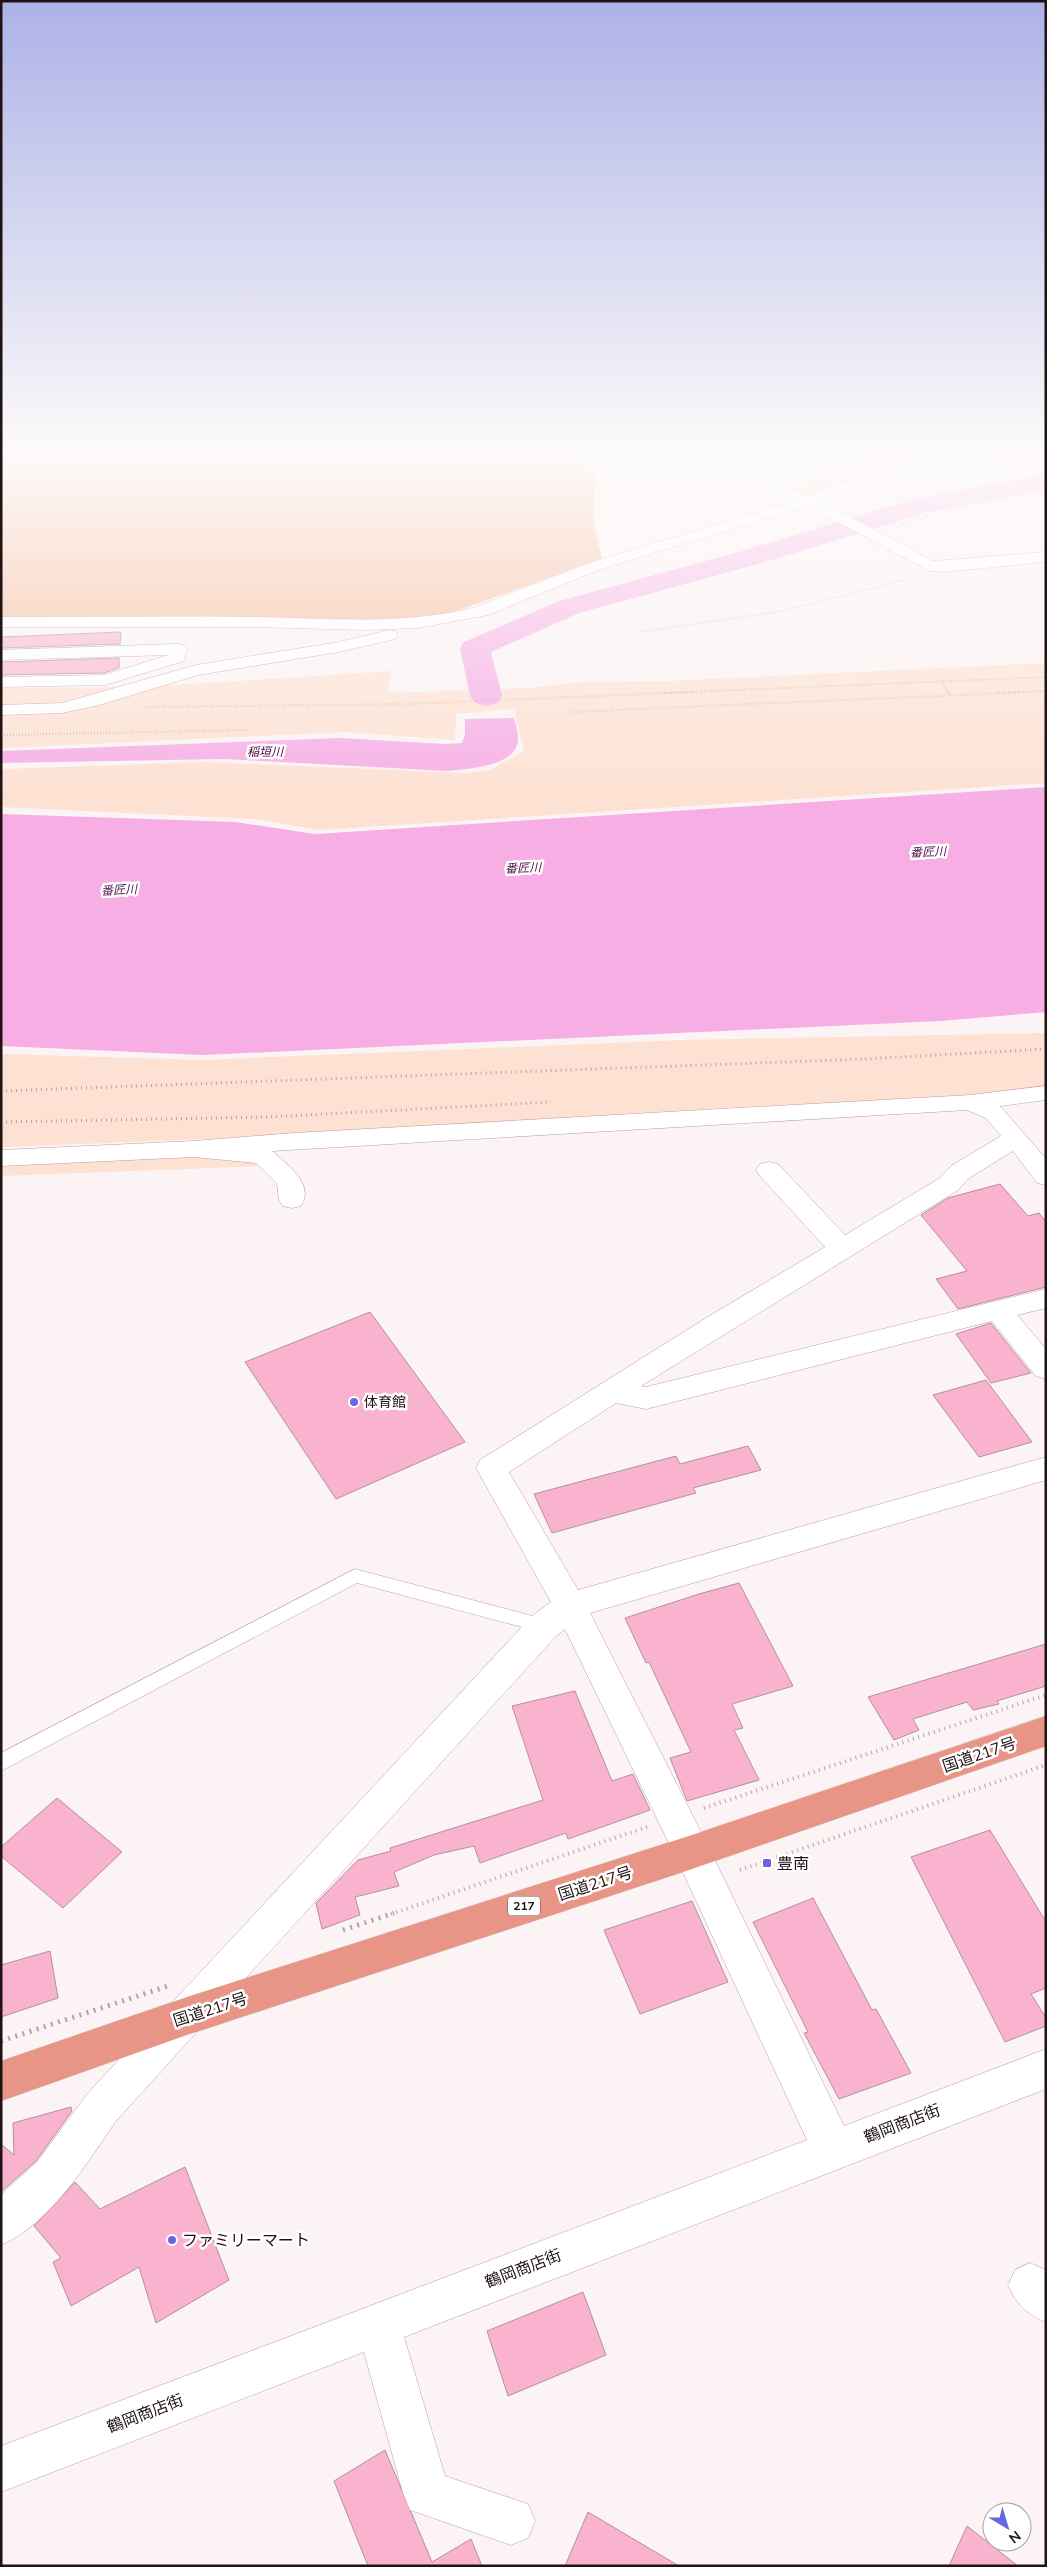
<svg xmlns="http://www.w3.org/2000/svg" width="1047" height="2567" font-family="'Nunito Sans','Noto Sans JP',sans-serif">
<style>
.green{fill:#fde1d2}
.forest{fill:#f6b694}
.water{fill:#f6aee5}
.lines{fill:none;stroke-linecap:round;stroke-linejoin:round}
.river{fill:#f6aee5;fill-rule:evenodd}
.building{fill:#f9b3ce;stroke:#b2919d}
.service-casing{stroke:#c09c9f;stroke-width:1}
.minor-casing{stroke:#c09c9f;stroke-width:1}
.trunk-casing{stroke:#d2d0d0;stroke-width:1}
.path-far4{stroke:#b0a6a7;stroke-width:2;stroke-dasharray:0.5 2;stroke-linecap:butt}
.path-far3{stroke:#b0a6a7;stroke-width:2.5;stroke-dasharray:0.5 2.5;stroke-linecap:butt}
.path-far2{stroke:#b0a6a7;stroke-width:3;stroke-dasharray:1 4;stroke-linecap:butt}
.path-far1{stroke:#b0a6a7;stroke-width:4;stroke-dasharray:1 4.5;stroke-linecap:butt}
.path{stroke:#b0a6a7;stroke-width:5;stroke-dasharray:2 5.5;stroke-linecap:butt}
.service{fill:#fff;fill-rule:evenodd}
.minor{fill:#fff;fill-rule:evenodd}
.trunk{fill:#e89486;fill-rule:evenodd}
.poi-dot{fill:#6967e0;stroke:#fff;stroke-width:2}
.labels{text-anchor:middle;stroke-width:5;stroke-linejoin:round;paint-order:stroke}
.far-water-label{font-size:12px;font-style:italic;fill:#4c0e42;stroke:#fff}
.shield{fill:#fff;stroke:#635a5a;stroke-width:1}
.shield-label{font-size:12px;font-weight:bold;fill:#201314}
.poi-label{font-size:14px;fill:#201314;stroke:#fff;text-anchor:start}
.near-street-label{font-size:16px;fill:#201314;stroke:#fff}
.near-poi-label{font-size:16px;fill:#201314;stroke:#fff;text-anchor:start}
</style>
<rect width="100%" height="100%" fill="#fbf3f4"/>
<!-- green -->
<g class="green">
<path d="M895 449H971L807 497 793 492C821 466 860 459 895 449Z"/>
<polygon points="992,449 1046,449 1046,470 1013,474 982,452"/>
<polygon points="1046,663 1046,783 319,830 256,819 1,807 1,769 205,762 465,773 490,770 524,751 514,709 456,714 455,740 347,732 1,748 1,688 145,687 391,671 387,693 531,688 579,682 667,681"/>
<polygon points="1046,1033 1046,1097 290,1136 1,1147 1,1054 203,1060 682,1040"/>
<polygon points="188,1157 257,1158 261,1166 1,1176 1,1164"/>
</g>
<!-- forest -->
<polygon class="forest" points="1,449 568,449 596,475 593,520 602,559 439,617 325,621 1,618"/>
<!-- water -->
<g class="water">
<path d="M514 718C516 726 520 736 517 745 510 767 466 769 447 771L225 759 1 763V751L340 738 445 744 462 743 465 735V719Z"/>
<polygon points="1046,787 1046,1012 940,1021 203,1055 1,1046 1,814 235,822 315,834"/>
</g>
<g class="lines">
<!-- river -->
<polygon class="river" points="1046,474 1046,490 928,512 762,563 579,613 491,652 502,696 497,703 486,706 475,703 470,696 460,648 464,642 559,601 742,551 914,499"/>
</g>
<!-- building -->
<g class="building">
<polygon points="121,632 120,644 1,648 1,637"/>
<polygon points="119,658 119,668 104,673 1,675 1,662"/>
<polygon points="1000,1184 1028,1216 1039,1213 1046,1222 1046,1287 958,1309 936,1279 967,1271 921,1215 948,1198"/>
<polygon points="370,1312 465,1442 336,1499 245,1362"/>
<polygon points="991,1323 1031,1373 991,1383 956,1334"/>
<polygon points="986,1380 1032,1442 979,1457 933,1395"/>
<polygon points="748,1446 761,1470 693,1488 696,1493 552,1533 534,1494 676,1456 680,1464"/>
<polygon points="739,1583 793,1686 732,1704 743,1728 734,1730 759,1780 687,1801 670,1758 691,1752 649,1662 646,1663 625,1618 699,1594"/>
<polygon points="1046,1644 1046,1686 997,1701 999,1704 973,1710 967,1702 913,1719 919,1730 894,1740 868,1697"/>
<polygon points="575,1691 612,1781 633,1774 650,1810 568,1839 566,1833 480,1863 474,1846 434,1855 394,1872 399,1886 355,1897 360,1915 322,1929 316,1903 358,1860 391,1851 390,1848 543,1800 512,1706"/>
<polygon points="57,1798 122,1852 63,1908 1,1856 1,1847"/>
<polygon points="990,1830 1046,1922 1046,1988 1031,1994 1046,2018 1046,2026 1005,2042 911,1857"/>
<polygon points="813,1898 872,2010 876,2009 911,2073 839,2099 804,2033 808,2032 753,1922"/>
<polygon points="692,1901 728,1982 640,2014 604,1930"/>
<polygon points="50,1951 58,1998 1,2017 1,1965"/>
<polygon points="71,2107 72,2111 36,2161 1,2192 1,2144 14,2155 13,2123"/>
<polygon points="185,2167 229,2280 156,2323 139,2267 71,2306 53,2262 61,2258 34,2226 75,2182 100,2209"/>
<polygon points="583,2292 606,2355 508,2396 487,2331"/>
<polygon points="385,2450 432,2562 471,2539 482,2566 368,2566 334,2481"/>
<polygon points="588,2512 679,2566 565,2566"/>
<polygon points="967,2526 1018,2566 949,2566"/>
</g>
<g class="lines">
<defs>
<polygon id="service" points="355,1569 544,1619 550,1621 553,1626 550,1631 544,1633 357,1583 1,1771 1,1753"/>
<g id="minor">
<path d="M721 449H751L749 452 713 459 809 496 841 484 966 449H989L987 452 851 490 821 501 933 561 1046 552V562L945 572 929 571 808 506 601 569 488 615 418 628 365 630 252 627H1V617C85 617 169 616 253 617 327 618 403 626 476 607L589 563 795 501 692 461 690 458 692 455Z"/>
<polygon points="389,630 395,631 398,635 395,639 339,652 198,675 99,705 62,713 1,715 1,705 62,703 196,665 339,642"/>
<polygon points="178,644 184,645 187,649 184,661 105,685 1,687 1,677 104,675 168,655 1,660 1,650"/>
<path d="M1046 1086V1100L1000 1106 1046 1159V1185L1037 1183 1013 1151 969 1178 958 1190 641 1386 646 1387 1046 1289V1308L1017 1315 1046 1349V1379L1036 1376 992 1321 646 1409 616 1403 509 1472 578 1590 1046 1457V1480L590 1613 705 1840 844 2126 1046 2049V2089L404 2337 445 2476 528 2504 535 2521 528 2538 511 2545 410 2510 403 2493 364 2352 1 2492V2446L807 2140 679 1864 565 1629 556 1636 116 2121C87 2163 49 2225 1 2245V2195L37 2162 88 2093 532 1616 551 1602 476 1468 480 1460 706 1318 825 1247 760 1176 756 1170 760 1164 769 1162 778 1164 845 1235 940 1178 951 1166 1001 1136 986 1118 967 1110 272 1151C287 1164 315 1184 301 1206L292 1208 283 1206 279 1200 277 1184 256 1163 194 1157 1 1166V1150L194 1141 294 1133 971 1095Z"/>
<path d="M1030 2263 1046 2270V2322C1027 2314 1016 2304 1008 2285L1015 2270Z"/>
</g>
<polygon id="trunk" points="1046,1716 1046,1746 692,1869 187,2035 1,2101 1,2061 187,1997 692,1835"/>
</defs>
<!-- service casing -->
<use href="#service" class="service-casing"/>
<!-- minor casing -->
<use href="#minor" class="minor-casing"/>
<!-- trunk casing -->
<use href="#trunk" class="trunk-casing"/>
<!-- path-far4 -->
<g class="path-far4">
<polyline points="667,449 679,454"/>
<polyline points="652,477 681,466"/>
<polyline points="803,480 831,463 888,449"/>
<polyline points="865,509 895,500 1046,472"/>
<polyline points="899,526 952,509 1046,491"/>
<polyline points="639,632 777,612 912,578"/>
<polyline points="942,682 949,693"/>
<polyline points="664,693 1046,677"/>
<polyline points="998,693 1046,691"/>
</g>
<!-- path-far3 -->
<g class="path-far3">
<polyline points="948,692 950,695"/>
<polyline points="147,707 405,704 693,692"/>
<polyline points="571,712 1027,692"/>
<polyline points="1,735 250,730"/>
</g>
<!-- path-far2 -->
<g class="path-far2">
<polyline points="1,1091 865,1059 1046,1049"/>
<polyline points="1,1122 268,1117 551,1102"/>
</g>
<!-- path-far1 -->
<g class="path-far1">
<polyline points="704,1808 1046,1695"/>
<polyline points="740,1870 1046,1765"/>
<polyline points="391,1914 647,1827"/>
</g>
<!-- path -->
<g class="path">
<polyline points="343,1930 394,1913"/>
<polyline points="1,2041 168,1986"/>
</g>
<!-- service -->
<use href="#service" class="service"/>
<!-- minor -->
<use href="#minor" class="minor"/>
<!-- trunk -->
<use href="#trunk" class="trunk"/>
</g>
<!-- sky -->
<linearGradient id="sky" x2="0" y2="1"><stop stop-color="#adb2e7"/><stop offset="0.56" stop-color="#fdfafa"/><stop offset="1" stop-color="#fdfafa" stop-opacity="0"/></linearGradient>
<rect width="1047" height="809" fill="url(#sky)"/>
<!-- markers -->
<g class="poi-dot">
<circle cx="354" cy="1402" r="5"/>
<rect x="762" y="1858" width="10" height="10" rx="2.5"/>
<circle cx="172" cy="2240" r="5"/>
</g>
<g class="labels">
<!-- far-water labels -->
<g class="far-water-label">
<text x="265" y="756">稲垣川</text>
<text transform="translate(928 852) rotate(-2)" y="4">番匠川</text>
<text transform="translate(523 868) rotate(-2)" y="4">番匠川</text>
<text transform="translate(119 890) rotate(-3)" y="4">番匠川</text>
</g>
<!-- shield labels -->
<rect class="shield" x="508" y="1896.5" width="32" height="19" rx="4"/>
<g class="shield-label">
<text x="524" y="1910">217</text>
</g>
<!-- poi labels -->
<g class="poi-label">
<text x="364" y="1407">体育館</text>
</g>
<!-- near-street labels -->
<g class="near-street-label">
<text transform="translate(979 1754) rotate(-19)" y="6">国道217号</text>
<text transform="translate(595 1883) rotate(-18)" y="6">国道217号</text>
<text transform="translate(210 2009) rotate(-18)" y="6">国道217号</text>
<text transform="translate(902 2123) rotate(-21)" y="6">鶴岡商店街</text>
<text transform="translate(523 2268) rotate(-21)" y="6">鶴岡商店街</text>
<text transform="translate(145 2413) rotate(-21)" y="6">鶴岡商店街</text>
</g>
<!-- near-poi labels -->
<g class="near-poi-label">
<text x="777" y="1869">豊南</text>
<text x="182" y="2246">ファミリーマート</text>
</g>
</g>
<!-- border -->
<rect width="1047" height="2567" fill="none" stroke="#201314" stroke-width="5"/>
<!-- north arrow -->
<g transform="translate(1007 2527) rotate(142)"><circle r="24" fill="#ffffff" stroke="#a6a1a1"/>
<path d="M0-4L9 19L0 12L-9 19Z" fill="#6967e0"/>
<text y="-8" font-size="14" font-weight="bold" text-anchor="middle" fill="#201314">N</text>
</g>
</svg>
